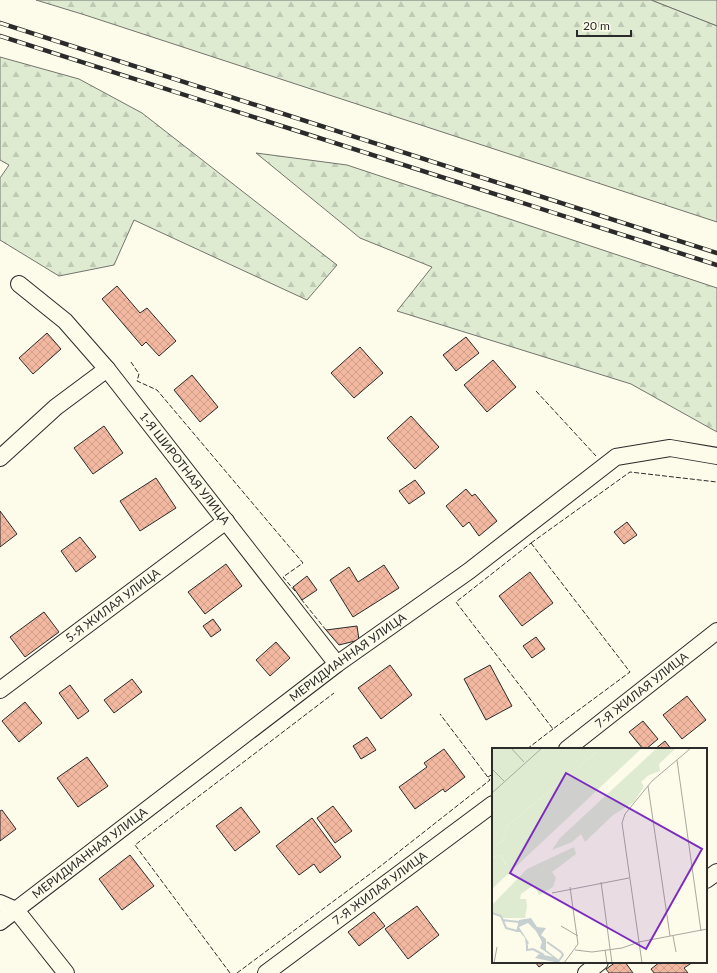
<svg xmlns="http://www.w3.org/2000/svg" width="717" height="973" font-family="Lato,sans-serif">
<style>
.green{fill:#deebd1;stroke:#74746e}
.forest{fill:url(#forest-firs);stroke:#74746e}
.building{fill:url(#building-cross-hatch);stroke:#2b2b2b}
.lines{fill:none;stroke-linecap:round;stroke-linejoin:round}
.street-casing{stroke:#2b2b2b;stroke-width:18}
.street{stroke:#fdfbea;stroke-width:16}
.rail-casing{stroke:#2b2b2b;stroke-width:4.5}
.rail{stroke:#fdfbea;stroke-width:3;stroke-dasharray:9;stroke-linecap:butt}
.fence{stroke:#2b2b2b;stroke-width:1;stroke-dasharray:5 2;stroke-linecap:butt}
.labels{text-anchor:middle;stroke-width:3;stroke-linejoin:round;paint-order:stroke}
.street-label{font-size:12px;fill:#2b2b2b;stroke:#fdfbea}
.inset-river{fill:none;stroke:#c7d0d0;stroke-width:2}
.inset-road{fill:none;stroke:#a9a89e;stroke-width:1}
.view{fill:#7b2cbf;fill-opacity:0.15;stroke:#7b2cbf;stroke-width:2}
.inset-edge{fill:none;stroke:#2b2b2b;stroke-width:2}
</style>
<defs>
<pattern id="forest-firs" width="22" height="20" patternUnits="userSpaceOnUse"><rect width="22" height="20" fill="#deebd1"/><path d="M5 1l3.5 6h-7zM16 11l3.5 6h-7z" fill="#bfcab4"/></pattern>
<pattern id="building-cross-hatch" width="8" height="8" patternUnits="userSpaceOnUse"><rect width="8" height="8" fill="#f2b8a0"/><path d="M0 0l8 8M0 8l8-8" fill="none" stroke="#d09e8a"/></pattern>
</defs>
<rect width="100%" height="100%" fill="#fdfbea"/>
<!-- green -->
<polygon class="green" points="651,0 717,0 717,26"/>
<!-- forest -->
<g class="forest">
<polygon points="36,0 651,0 717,26 717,222 85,15"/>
<polygon points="0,57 79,79 142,113 337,265 307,300 134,220 114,265 59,276 0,240 0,178 9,165 0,160"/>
<polygon points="256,153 347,165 717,288 717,432 631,384 397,311 432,267 360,238"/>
</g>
<!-- building -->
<g class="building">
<polygon points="117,286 140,313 147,308 176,341 159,356 146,342 142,346 102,299"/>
<polygon points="47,333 61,349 33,374 19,358"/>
<polygon points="466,337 479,353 456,371 443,355"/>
<polygon points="360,347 383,373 354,398 331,373"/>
<polygon points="493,360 516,387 487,412 464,385"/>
<polygon points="192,375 218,407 200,422 174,390"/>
<polygon points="411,416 439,447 415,469 387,438"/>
<polygon points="104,426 123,453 93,474 74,448"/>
<polygon points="156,478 176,508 140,531 120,501"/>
<polygon points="415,480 425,493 409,504 399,491"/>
<polygon points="466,489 472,496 475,494 497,521 479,536 469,522 463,527 446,506"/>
<polygon points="0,511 17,534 0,547"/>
<polygon points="627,522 637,535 624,544 614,532"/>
<polygon points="80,537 96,557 76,572 61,551"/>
<polygon points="226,564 242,586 205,614 188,592"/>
<polygon points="384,565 399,588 353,617 330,580 349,567 358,582"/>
<polygon points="530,572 553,603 522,626 499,596"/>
<polygon points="307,576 317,590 302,600 293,587"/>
<polygon points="44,612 59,632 25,657 10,637"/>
<polygon points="213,619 221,630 211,637 203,626"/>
<polygon points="357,626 359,640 339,645 326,630"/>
<polygon points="536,637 545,649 532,658 523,646"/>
<polygon points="276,642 290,658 270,676 256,660"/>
<polygon points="390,665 412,695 381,719 358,688"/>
<polygon points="490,665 512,706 486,720 464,679"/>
<polygon points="132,679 142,692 114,713 104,700"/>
<polygon points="70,685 89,711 78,719 59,693"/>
<polygon points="687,696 706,720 682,739 663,715"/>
<polygon points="25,702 42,723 19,742 2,721"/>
<polygon points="643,721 658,739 646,749 643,749 629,732"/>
<polygon points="367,737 376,750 361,759 353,746"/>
<polygon points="665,741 671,749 655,749"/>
<polygon points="444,749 465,777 445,792 443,789 415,809 399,787 427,767 424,763"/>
<polygon points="87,757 108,786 78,807 57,778"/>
<polygon points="333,806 352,831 335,843 317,818"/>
<polygon points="241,807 260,832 235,851 216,826"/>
<polygon points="2,810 16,829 0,841 0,811"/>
<polygon points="312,818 341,857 320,873 314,864 299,875 276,846"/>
<polygon points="130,855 154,886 122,910 99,879"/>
<polygon points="417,906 439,935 408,959 385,929"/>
<polygon points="374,912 385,926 359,946 348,932"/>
<polygon points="535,962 546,962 539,967"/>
<polygon points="616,962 625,962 633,973 609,973 606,969"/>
<polygon points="660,962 693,962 684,968 688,973 654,973 651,969"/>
</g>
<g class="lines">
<defs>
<g id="street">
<path id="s1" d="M19 284 65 321 107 369 337 664"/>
<polyline points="0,458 56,407 107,369"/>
<path id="s2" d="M0 690 226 521"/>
<path id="s3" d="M567 749 717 631"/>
<polyline points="706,880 717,872"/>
<polyline points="0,903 16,910 66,973"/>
<path id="s4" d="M0 922 337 664 469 571 616 457 670 448 717 456"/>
<path id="s5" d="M266 973 493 804"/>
<polyline points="586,973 600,962"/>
</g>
</defs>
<!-- street casing -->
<use href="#street" class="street-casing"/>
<!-- street -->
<use href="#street" class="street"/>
<defs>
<g id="rail">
<polyline points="0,23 717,253"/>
<polyline points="0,36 717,265"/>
</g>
</defs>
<!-- rail casing -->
<use href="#rail" class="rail-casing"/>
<!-- rail -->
<use href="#rail" class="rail"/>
<!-- fence -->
<g class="fence">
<polyline points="131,362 139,374 137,381 157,390 303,563 283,577 295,591"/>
<polyline points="536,391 596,456"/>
<polygon points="531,543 630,672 553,729 456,602"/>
<polyline points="531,543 630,472 717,482"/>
<polyline points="301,599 326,630"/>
<polyline points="527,749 553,729"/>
<polyline points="488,777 493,774"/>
<polyline points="230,973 135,845 334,693"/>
<polyline points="237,973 382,865 490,780 440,714"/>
</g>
</g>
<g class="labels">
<!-- street labels -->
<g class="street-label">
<text dy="4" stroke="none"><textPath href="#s1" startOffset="249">1-Я ШИРОТНАЯ УЛИЦА</textPath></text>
<text dy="4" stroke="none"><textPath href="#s2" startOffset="141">5-Я ЖИЛАЯ УЛИЦА</textPath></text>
<text dy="4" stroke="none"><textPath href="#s4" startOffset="437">МЕРИДИАННАЯ УЛИЦА</textPath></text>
<text dy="4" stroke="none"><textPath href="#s3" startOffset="95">7-Я ЖИЛАЯ УЛИЦА</textPath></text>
<text dy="4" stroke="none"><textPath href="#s4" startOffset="113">МЕРИДИАННАЯ УЛИЦА</textPath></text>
<text dy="4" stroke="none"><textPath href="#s5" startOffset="142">7-Я ЖИЛАЯ УЛИЦА</textPath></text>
</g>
</g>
<!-- overview -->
<g transform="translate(492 748)">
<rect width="215" height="215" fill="#fdfbea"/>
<path d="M0 0H106V3L15 78 11 92 0 101ZM9 107 14 117 0 125V109Z" fill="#deebd1"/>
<path d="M106 0H150L0 141V125L14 116 9 107 0 109V101L11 92 15 78 106 3ZM165 0H184L167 16 168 23 157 27 149 34 152 38 142 54 121 67 93 94 89 86 80 94 60 102 68 90ZM82 99 84 106 60 124 64 130 61 139 47 147 42 137 29 146 28 151H34L35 158 33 170H11L0 165V157L35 121Z" fill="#deebd1"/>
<path d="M39 170 45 179 54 180 49 187 54 191V202L67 212V215L43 210 47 206 61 209 48 200 50 194 44 183 36 175 27 179 37 195 34 198 33 190 28 184H24L27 172Z" fill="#c7d0d0"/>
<path class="inset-river" d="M0 165 9 168 14 180 25 183M10 172 27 174M55 194 69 204 71 207 66 214M35 197V202L41 201 52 207"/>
<path class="inset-road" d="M19 0 32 14M185 12 209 183M0 21 12 33M156 38 178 188M0 45 50 0M109 134 120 215M60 145 137 130M69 178 86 188M181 188 184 204M83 202 100 204 130 200 147 194 215 181M113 202 115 215M2 215 5 199M72 215 86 196 78 139M150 215 130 75 133 66 160 33 199 0"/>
<path class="view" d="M74 25 210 101 154 201 18 125Z"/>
<rect width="215" height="215" class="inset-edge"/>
</g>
<!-- scale -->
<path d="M577 30v6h54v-6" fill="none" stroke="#2b2b2b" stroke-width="2"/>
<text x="583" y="30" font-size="12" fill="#2b2b2b" stroke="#fdfbea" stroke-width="3" paint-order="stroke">20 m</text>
</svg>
